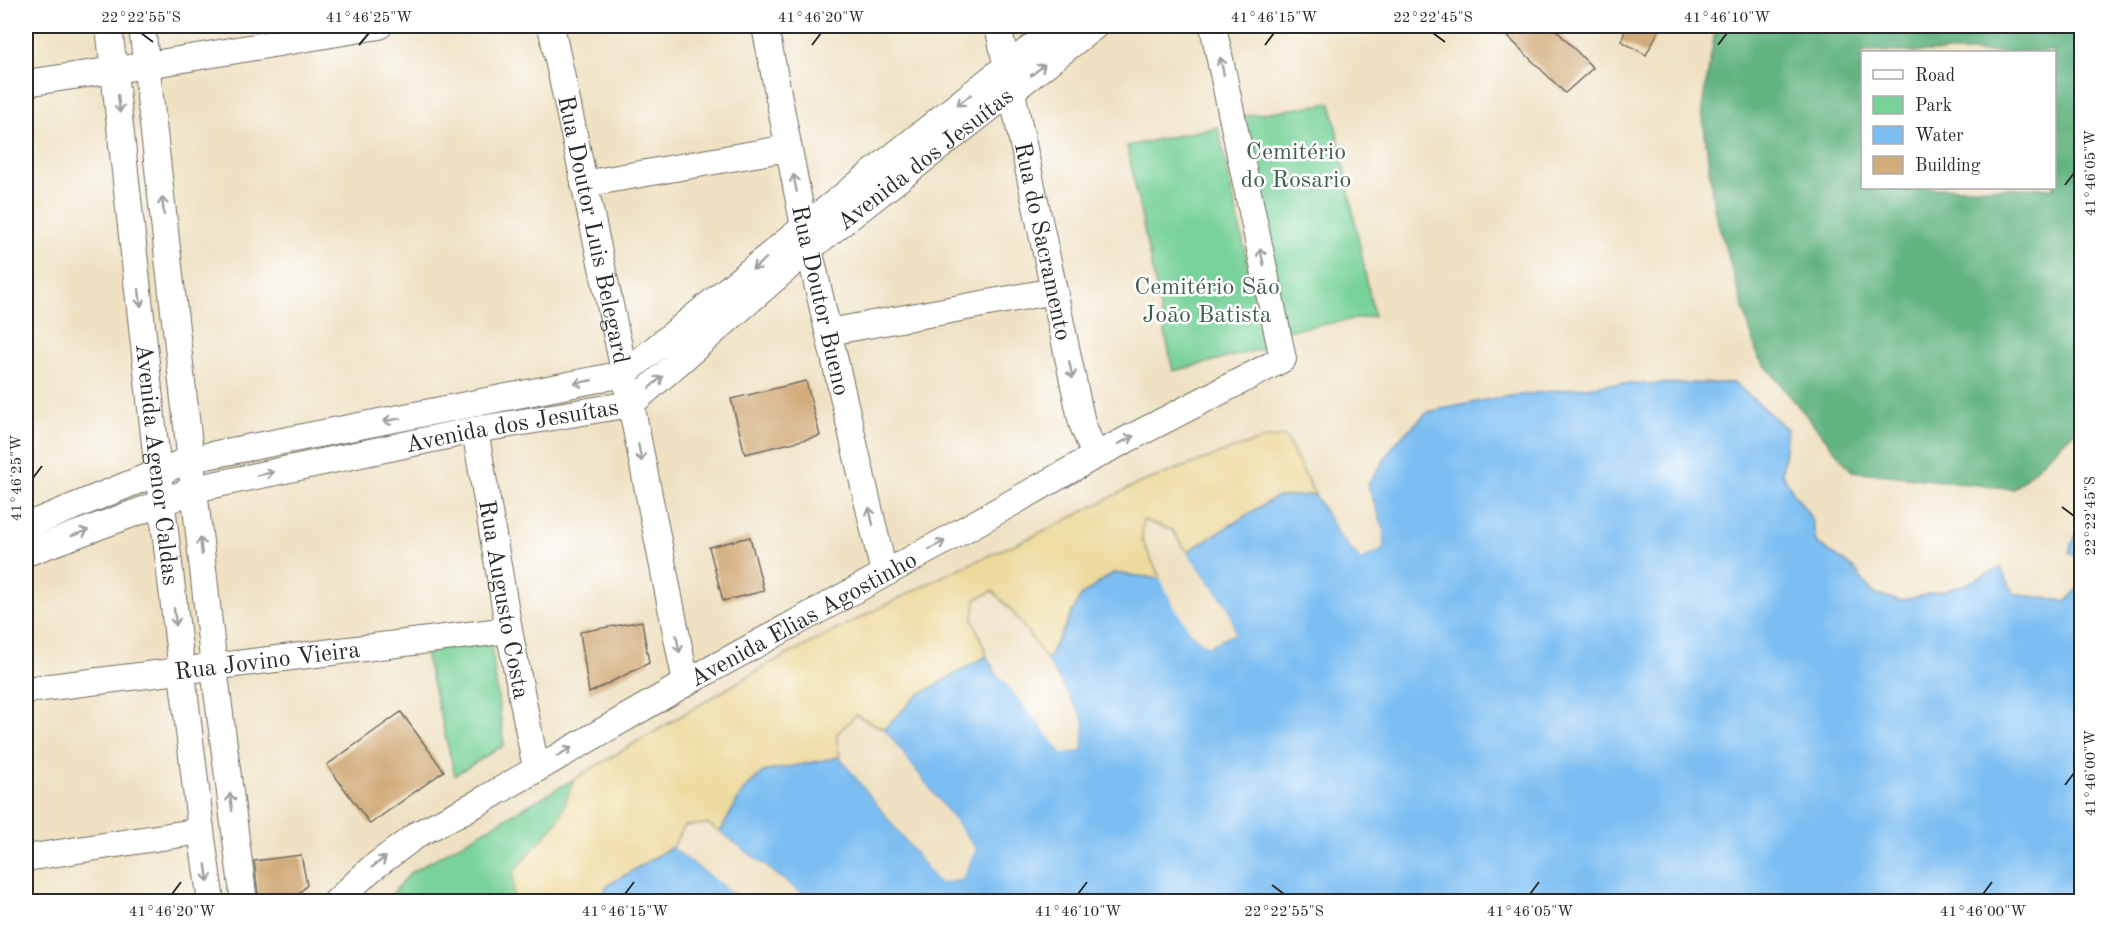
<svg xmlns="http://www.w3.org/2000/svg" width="2107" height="927" font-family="'Old Standard TT',serif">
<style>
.green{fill:#78d299;stroke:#527e62;stroke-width:1.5}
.forest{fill:#62b481;stroke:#467056;stroke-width:1.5;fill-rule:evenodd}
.sand{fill:#eeda9e;stroke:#8c8264;stroke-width:1.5}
.water{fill:#7cbef2;stroke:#54748e;stroke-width:1.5}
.pier{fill:#efe1c2}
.building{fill:#d2ac7a}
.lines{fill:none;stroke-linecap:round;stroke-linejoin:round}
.minor-casing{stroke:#706b60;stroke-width:28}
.minor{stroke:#fff;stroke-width:26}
.oneway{stroke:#a0a0a0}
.ticks{fill:none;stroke:#2b2b2b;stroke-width:2}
.labels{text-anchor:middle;stroke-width:5;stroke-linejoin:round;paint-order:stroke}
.park-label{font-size:24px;fill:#425d4c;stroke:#fff}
.street-label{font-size:24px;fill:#2b2b2b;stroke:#fff}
.neatline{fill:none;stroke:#2b2b2b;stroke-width:2}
.ticks-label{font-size:15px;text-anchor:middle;fill:#2b2b2b}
</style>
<rect width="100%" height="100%" fill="#fff"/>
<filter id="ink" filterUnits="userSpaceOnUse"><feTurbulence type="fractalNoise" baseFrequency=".0167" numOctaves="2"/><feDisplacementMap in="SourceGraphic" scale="12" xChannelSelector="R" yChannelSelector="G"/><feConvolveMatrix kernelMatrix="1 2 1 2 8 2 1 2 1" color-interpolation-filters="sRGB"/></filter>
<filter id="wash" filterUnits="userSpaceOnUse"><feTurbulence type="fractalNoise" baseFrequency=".008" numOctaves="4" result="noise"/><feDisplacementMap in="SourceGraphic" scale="24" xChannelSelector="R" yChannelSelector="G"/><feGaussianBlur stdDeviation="1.35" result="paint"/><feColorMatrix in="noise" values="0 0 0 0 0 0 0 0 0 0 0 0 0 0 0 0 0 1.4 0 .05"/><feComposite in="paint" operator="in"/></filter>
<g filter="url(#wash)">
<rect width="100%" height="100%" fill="#efe1c2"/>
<!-- green -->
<g class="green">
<polygon points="1331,103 1374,316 1285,331 1237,117"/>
<polygon points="1218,127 1266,348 1173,371 1127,146"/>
<polygon points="491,644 504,745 455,775 424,649"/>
<polygon points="574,779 580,796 514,901 386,902 410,873"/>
</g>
<!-- forest -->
<path class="forest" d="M1716 26H2081V425L2014 489 1852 471 1758 357 1714 209 1702 108ZM1862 52H2054V188H1862Z"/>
<!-- sand -->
<polygon class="sand" points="1285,436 1315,495 1276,497 1187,552 1172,530 1143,520 1142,540 1161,579 1113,573 1081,596 1047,660 1012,611 993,591 976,599 973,619 987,656 917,696 884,729 856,715 836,735 840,757 763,772 743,791 720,832 708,824 685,826 672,847 607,886 599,901 513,902 514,871 559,820 574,779 769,664 947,574 1047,530 1135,485 1227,451 1263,439"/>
<!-- water -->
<g class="water">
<polygon points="1735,383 1787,429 1782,473 1793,492 1812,519 1816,542 1853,568 1873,593 1900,601 1962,586 2001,568 2014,594 2066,601 2081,586 2081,901 811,901 720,832 743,791 763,772 840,757 939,883 962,880 976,849 884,729 917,696 987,656 996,672 1063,753 1082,750 1084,721 1047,661 1081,596 1113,573 1161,579 1192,634 1209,646 1235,633 1229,609 1187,552 1276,497 1315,495 1339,534 1361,560 1383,549 1383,528 1368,485 1396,442 1428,412 1496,398 1609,384"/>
<polygon points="2081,522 2081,557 2069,552"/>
<polygon points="672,847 743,901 599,901 607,886"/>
</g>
<!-- pier -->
<g class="pier">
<polygon points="1366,483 1383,528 1383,549 1361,560 1339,534 1314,492 1318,493 1342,532 1362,556 1380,547 1380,528 1365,486"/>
<polygon points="1185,549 1229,609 1235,633 1208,646 1192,634 1172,603 1159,576 1164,578 1194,632 1209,643 1232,632 1227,610 1184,554"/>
<polygon points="986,653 990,654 998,670 1064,750 1079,747 1081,722 1044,662 1045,658 1084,721 1082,750 1063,754 996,672"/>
<polygon points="882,728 884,729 976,849 962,880 939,883 840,757 840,754 940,880 960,877 972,850 913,774"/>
<polygon points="718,830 720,832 811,901 806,902 718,834"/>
<polygon points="674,845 745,899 746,902 743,901 672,847"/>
</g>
<g id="blocks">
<!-- building -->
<g class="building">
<polygon points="1497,26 1552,26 1593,68 1565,93"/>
<polygon points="1627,26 1661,26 1646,55 1621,41"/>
<polygon points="806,381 820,436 745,454 731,399"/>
<polygon points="750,537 764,591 723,601 709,547"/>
<polygon points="642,621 649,663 589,693 580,632"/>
<polygon points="401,712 444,771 370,824 327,765"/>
<polygon points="301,855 307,885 291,902 259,902 254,861"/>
</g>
</g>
</g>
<g filter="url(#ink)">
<use href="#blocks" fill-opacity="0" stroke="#706b60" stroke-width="1.5"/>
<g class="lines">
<defs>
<g id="minor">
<path id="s1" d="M109 26 158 472 201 831 211 902"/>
<polyline points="142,26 214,667 244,902"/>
<path id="s2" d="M551 26 631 404 686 683"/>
<path id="s3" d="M765 26 804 227 884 573"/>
<path id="s4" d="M998 26 1082 423 1095 456"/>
<polyline points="26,83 148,65 379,26"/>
<polyline points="584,184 788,148"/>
<polyline points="829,332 1054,291"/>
<path id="s5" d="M475 430 509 630 536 768"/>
<polyline points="26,526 191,459 624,374 804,227 1007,66 1061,26"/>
<path id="s6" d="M26 553 162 503 194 489 475 430 631 404 810 248 1095 26"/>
<path id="s7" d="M26 690 509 630"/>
<polyline points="26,858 201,831"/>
<path id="s8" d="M336 902 371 869 418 834 476 804 686 683 939 544 1095 456 1283 359 1213 26"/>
</g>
</defs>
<!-- minor casing -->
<use href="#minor" class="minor-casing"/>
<!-- minor -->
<use href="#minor" class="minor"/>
</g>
<!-- one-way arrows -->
<defs><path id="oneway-shaft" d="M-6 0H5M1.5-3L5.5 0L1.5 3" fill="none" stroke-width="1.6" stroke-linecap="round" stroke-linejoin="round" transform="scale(1.5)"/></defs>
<g class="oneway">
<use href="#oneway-shaft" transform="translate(1222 66) rotate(-102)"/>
<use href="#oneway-shaft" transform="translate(1038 70) rotate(-38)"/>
<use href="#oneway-shaft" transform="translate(964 100) rotate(141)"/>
<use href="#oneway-shaft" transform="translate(119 104) rotate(84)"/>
<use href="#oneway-shaft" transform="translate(795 183) rotate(-101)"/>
<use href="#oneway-shaft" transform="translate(163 206) rotate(-96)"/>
<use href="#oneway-shaft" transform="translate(1262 257) rotate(-102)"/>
<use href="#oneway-shaft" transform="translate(759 264) rotate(141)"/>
<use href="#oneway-shaft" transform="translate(140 298) rotate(84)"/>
<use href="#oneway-shaft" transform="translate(1071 370) rotate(78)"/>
<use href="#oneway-shaft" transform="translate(583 382) rotate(169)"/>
<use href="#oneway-shaft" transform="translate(656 382) rotate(-41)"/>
<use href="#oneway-shaft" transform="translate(392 420) rotate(169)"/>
<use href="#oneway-shaft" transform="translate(1126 440) rotate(-27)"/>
<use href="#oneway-shaft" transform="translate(640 453) rotate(79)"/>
<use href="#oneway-shaft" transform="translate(265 474) rotate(-12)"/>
<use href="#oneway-shaft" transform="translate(871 516) rotate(-103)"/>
<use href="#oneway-shaft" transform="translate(80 533) rotate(-20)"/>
<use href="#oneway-shaft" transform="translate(937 545) rotate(-28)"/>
<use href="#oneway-shaft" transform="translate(201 546) rotate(-96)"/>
<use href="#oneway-shaft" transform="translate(175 617) rotate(83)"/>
<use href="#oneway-shaft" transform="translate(678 644) rotate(79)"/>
<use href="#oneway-shaft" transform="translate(564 752) rotate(-30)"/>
<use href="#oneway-shaft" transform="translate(231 802) rotate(-97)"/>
<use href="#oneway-shaft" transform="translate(379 862) rotate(-36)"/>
<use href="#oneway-shaft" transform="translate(207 873) rotate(82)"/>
</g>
</g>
<!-- ticks -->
<path class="ticks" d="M141 33 153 42M1433 33 1445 42M359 45 369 33M812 45 821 33M1265 45 1274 33M1718 45 1727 33M2065 185 2074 173M33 478 42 466M2062 507 2074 516M2065 785 2074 773M1272 885 1284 894M172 894 181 882M625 894 634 882M1078 894 1087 882M1530 894 1539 882M1983 894 1992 882"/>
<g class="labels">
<!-- park labels -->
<g class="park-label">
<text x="1296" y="159">Cemitério<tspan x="1296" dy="28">do Rosario</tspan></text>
<text x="1207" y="294">Cemitério São<tspan x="1207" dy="28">João Batista</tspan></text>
</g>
<!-- street labels -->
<g class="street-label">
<text dy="8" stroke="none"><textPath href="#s6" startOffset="1008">Avenida dos Jesuítas</textPath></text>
<text dy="8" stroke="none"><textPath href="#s2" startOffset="208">Rua Doutor Luis Belegard</textPath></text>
<text dy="8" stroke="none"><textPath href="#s4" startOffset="220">Rua do Sacramento</textPath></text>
<text dy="8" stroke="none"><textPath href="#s3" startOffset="280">Rua Doutor Bueno</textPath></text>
<text dy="8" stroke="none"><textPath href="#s6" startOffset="504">Avenida dos Jesuítas</textPath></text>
<text dy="8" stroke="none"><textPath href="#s1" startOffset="441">Avenida Agenor Caldas</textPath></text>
<text dy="8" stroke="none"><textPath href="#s5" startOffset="172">Rua Augusto Costa</textPath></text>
<text dy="8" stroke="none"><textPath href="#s8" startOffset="548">Avenida Elias Agostinho</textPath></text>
<text dy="8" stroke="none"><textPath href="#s7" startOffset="243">Rua Jovino Vieira</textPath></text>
</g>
</g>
<!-- margin -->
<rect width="2107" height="927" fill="none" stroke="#fff" stroke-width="66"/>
<!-- legend -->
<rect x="1861" y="51" width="195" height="138" fill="#ffffff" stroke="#aaaaaa" stroke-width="1.5"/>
<rect x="1873" y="70" width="30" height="9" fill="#ffffff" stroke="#aaaaaa" stroke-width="1.5"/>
<text x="1915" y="81" font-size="18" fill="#2b2b2b">Road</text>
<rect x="1873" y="96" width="30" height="18" fill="#78d299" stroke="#aaaaaa" stroke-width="1.5"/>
<text x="1915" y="111" font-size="18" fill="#2b2b2b">Park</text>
<rect x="1873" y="126" width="30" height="18" fill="#7cbef2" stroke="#aaaaaa" stroke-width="1.5"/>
<text x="1915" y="141" font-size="18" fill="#2b2b2b">Water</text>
<rect x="1873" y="156" width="30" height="18" fill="#d2ac7a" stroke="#aaaaaa" stroke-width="1.5"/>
<text x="1915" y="171" font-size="18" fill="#2b2b2b">Building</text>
<rect x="33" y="33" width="2041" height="861" class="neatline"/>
<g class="ticks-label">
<text x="141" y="22">22°22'55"S</text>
<text x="369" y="22">41°46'25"W</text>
<text x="821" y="22">41°46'20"W</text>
<text x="1274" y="22">41°46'15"W</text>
<text x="1433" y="22">22°22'45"S</text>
<text x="1727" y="22">41°46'10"W</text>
<text transform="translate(2090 173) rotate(-90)" y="5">41°46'05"W</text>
<text transform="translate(16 478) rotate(-90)" y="5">41°46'25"W</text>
<text transform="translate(2090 516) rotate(-90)" y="5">22°22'45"S</text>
<text transform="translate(2090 773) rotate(-90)" y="5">41°46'00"W</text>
<text x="172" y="916">41°46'20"W</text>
<text x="625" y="916">41°46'15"W</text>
<text x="1078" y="916">41°46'10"W</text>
<text x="1284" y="916">22°22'55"S</text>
<text x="1530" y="916">41°46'05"W</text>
<text x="1983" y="916">41°46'00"W</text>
</g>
</svg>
